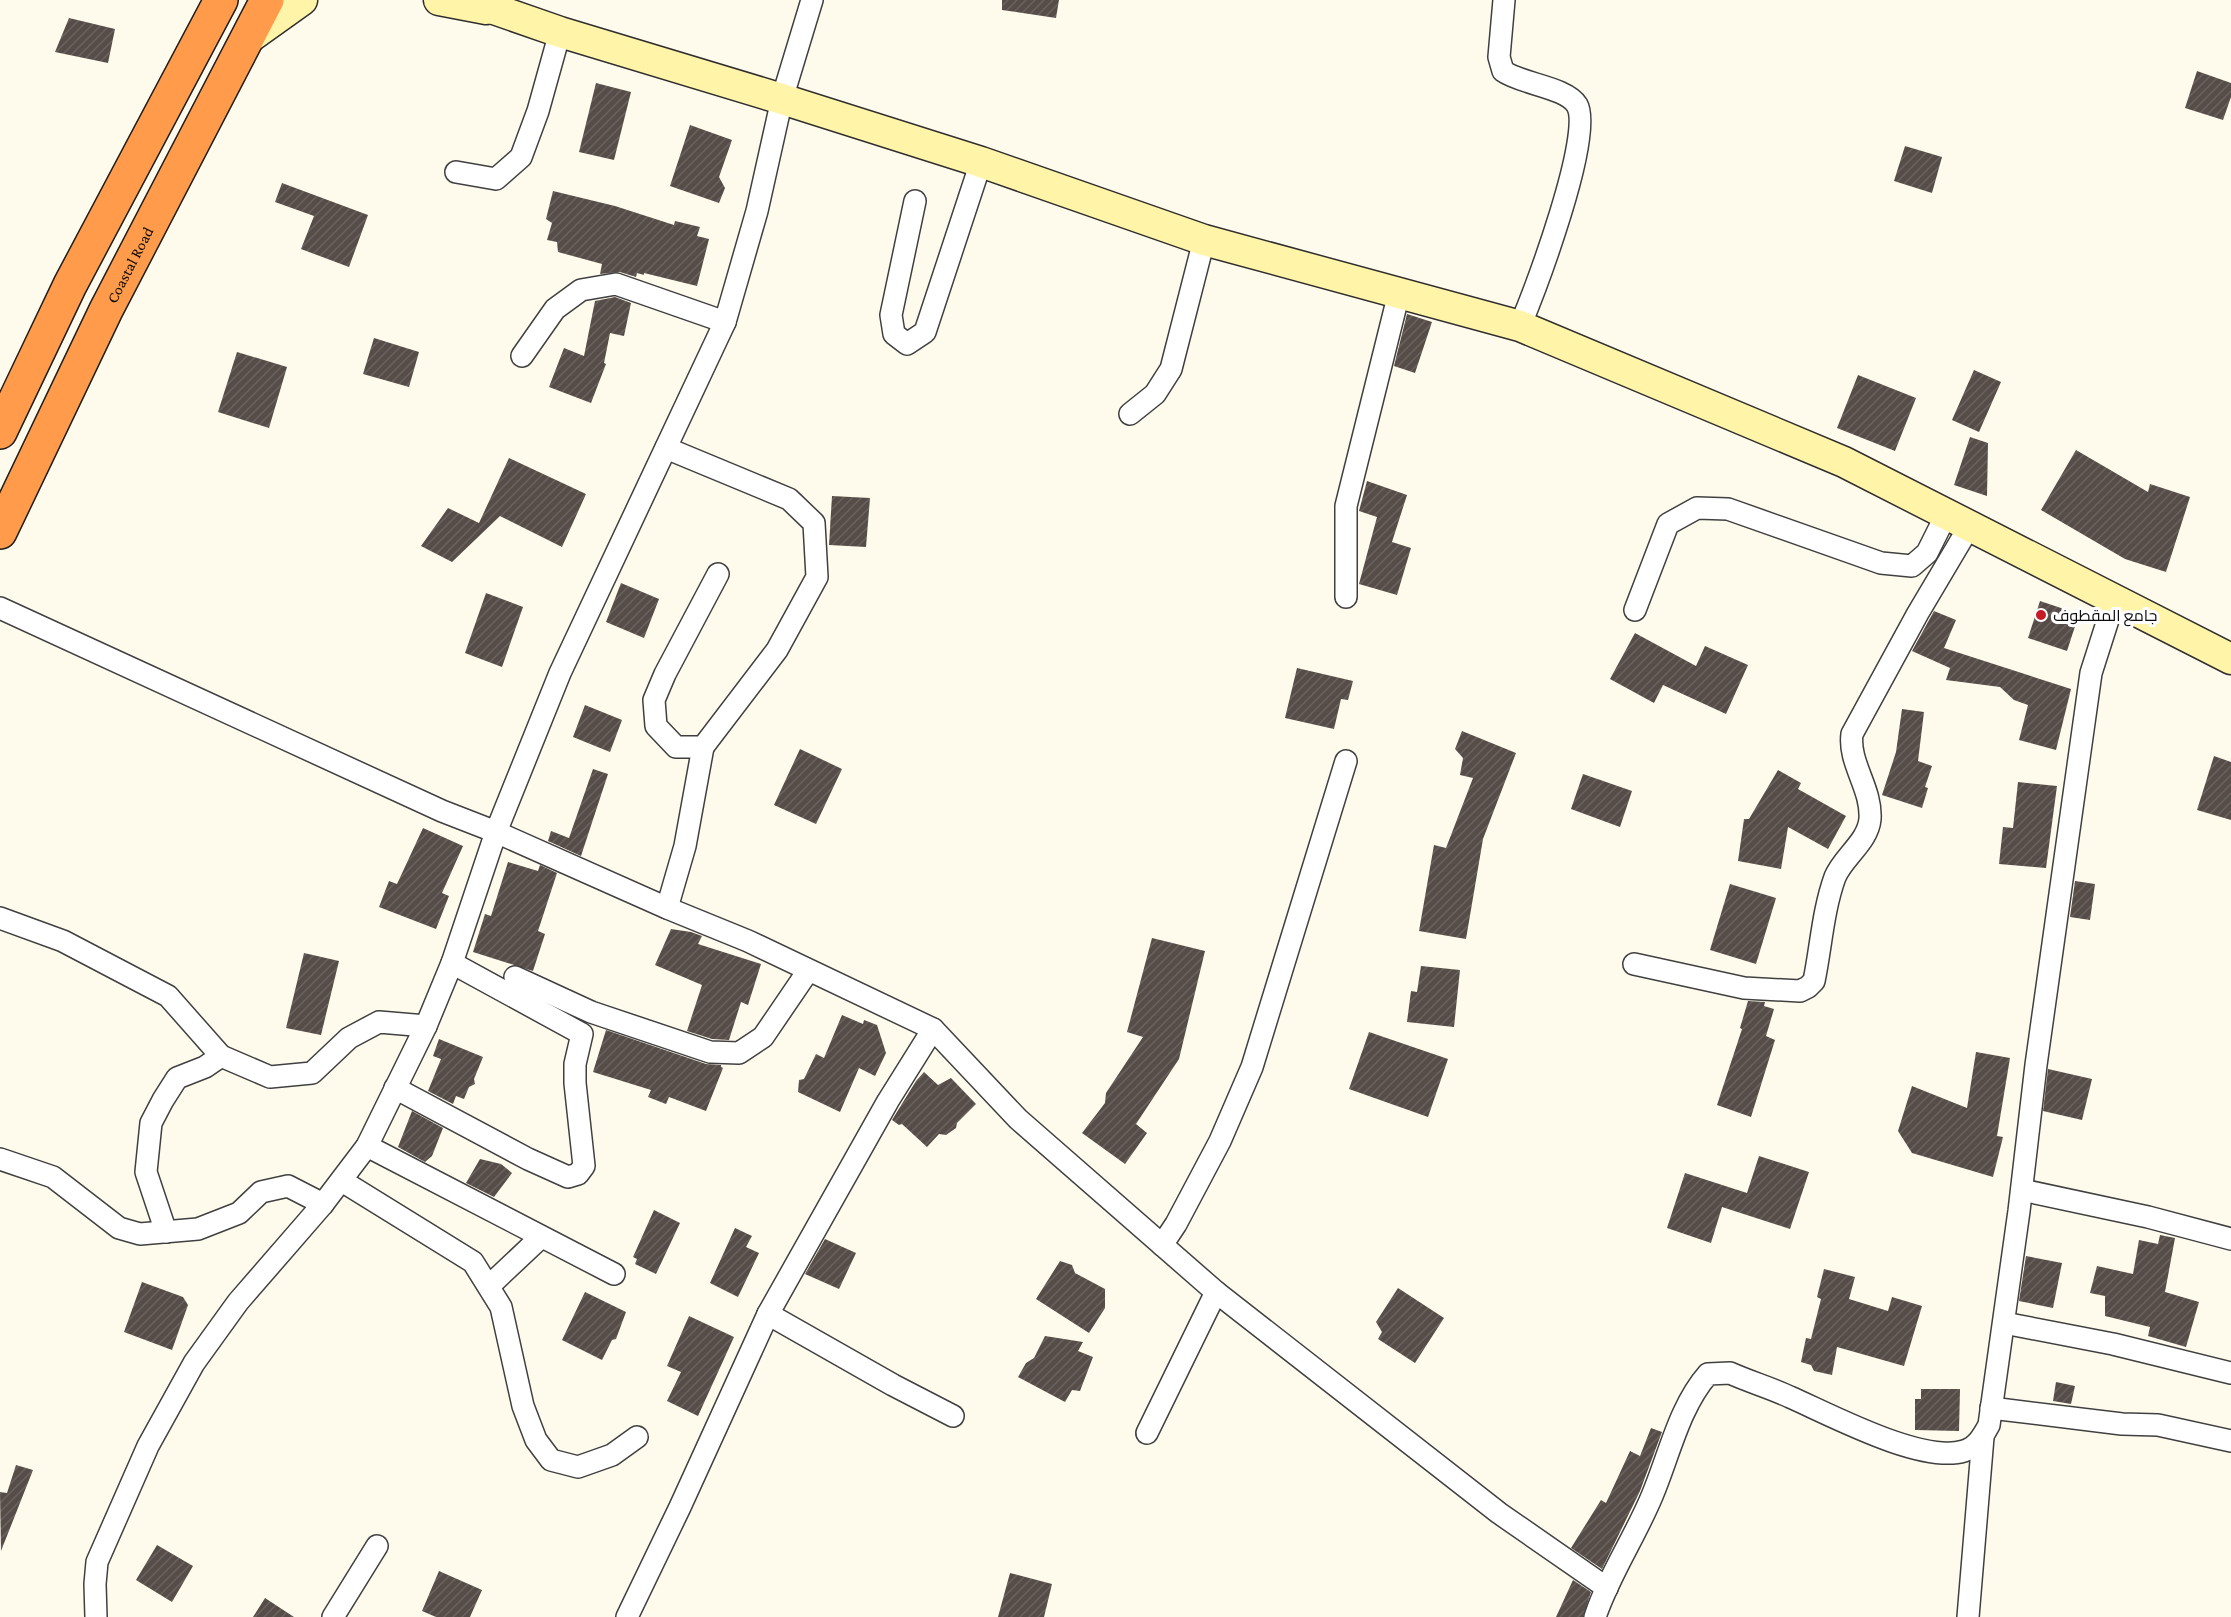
<svg xmlns="http://www.w3.org/2000/svg" width="2231" height="1617" font-family="'Crimson Pro',Cairo,serif">
<style>
.building{fill:url(#building-hatch)}
.lines{fill:none;stroke-linecap:round;stroke-linejoin:round}
.street-casing{stroke:#404040;stroke-width:24}
.secondary-casing{stroke:#2f2f2f;stroke-width:33}
.highway-casing{stroke:#1e1e1e;stroke-width:36}
.street{stroke:#fff;stroke-width:21}
.secondary{stroke:#fff4a7;stroke-width:30}
.highway{stroke:#ff9b4a;stroke-width:33}
.poi-dot{fill:#c71a24;stroke:#fff;stroke-width:2}
.labels{text-anchor:middle;stroke-width:6;stroke-linejoin:round;paint-order:stroke}
.street-label{font-size:16px;fill:#0d0d0d;stroke:#fff}
.poi-label{font-size:16px;fill:#0d0d0d;stroke:#fff;text-anchor:start}
</style>
<defs>
<pattern id="building-hatch" width="6" height="6" patternUnits="userSpaceOnUse" patternTransform="scale(1.5)"><rect width="6" height="6" fill="#564d48"/><path d="M-1 1l2-2M0 6l6-6M5 7l2-2" fill="none" stroke="#69625e"/></pattern>
</defs>
<rect width="100%" height="100%" fill="#fffbec"/>
<!-- building -->
<g class="building">
<polygon points="1002,0 1059,0 1056,18 1002,10"/>
<polygon points="69,18 115,29 108,63 55,52"/>
<polygon points="2197,71 2231,83 2231,97 2223,120 2185,108"/>
<polygon points="596,83 631,92 614,160 579,152"/>
<polygon points="690,125 732,140 719,177 725,188 719,203 670,186"/>
<polygon points="1905,146 1942,157 1932,193 1894,181"/>
<polygon points="282,183 368,215 349,267 301,249 314,216 275,202"/>
<polygon points="553,191 615,206 674,225 675,221 700,227 697,236 709,239 697,286 644,273 644,275 637,273 636,277 620,272 600,274 602,264 558,252 557,242 547,240 552,223 546,219"/>
<polygon points="615,297 631,303 624,336 610,333 604,363 606,364 591,403 549,387 564,348 584,356 595,301"/>
<polygon points="1407,314 1432,322 1415,373 1394,366"/>
<polygon points="374,338 419,352 409,387 363,374"/>
<polygon points="237,352 287,367 269,428 218,412"/>
<polygon points="1974,370 2001,382 1979,432 1952,420"/>
<polygon points="1858,375 1916,398 1895,451 1837,428"/>
<polygon points="1970,437 1988,443 1987,496 1954,485"/>
<polygon points="2076,450 2148,492 2150,484 2190,497 2166,572 2125,559 2041,510"/>
<polygon points="509,458 586,494 562,547 500,516 452,562 421,546 448,508 479,523"/>
<polygon points="1367,481 1407,495 1392,542 1411,548 1397,595 1359,584 1377,517 1359,511"/>
<polygon points="832,496 870,498 866,547 829,545"/>
<polygon points="621,583 659,599 644,638 606,622"/>
<polygon points="486,593 523,607 502,667 465,653"/>
<polygon points="2040,601 2079,614 2067,651 2028,638"/>
<polygon points="1934,611 1956,620 1944,648 2071,689 2056,750 2019,740 2028,705 2014,700 2000,687 1946,680 1950,668 1912,651"/>
<polygon points="1635,633 1696,666 1705,646 1748,665 1726,714 1663,685 1654,703 1610,679"/>
<polygon points="1297,668 1353,681 1348,700 1341,699 1334,729 1285,718"/>
<polygon points="585,705 622,720 610,752 573,737"/>
<polygon points="1902,709 1924,712 1918,761 1932,766 1925,787 1928,788 1922,808 1882,795 1896,752"/>
<polygon points="1462,731 1516,753 1483,839 1466,939 1419,931 1434,845 1446,848 1473,778 1460,775 1463,758 1455,749"/>
<polygon points="800,749 842,769 816,824 774,805"/>
<polygon points="2214,756 2231,762 2231,820 2197,810"/>
<polygon points="593,769 608,774 581,856 548,841 551,831 569,838"/>
<polygon points="1778,770 1801,783 1798,789 1846,816 1828,849 1788,827 1781,869 1738,861 1744,819 1749,819"/>
<polygon points="1583,774 1632,791 1620,827 1571,809"/>
<polygon points="2018,782 2057,786 2046,868 1999,864 2003,827 2013,828"/>
<polygon points="423,828 463,846 442,893 449,896 436,929 379,907 389,881 397,884"/>
<polygon points="508,862 538,871 540,865 557,873 538,931 545,934 533,971 473,952 485,914 491,916"/>
<polygon points="2075,881 2095,884 2090,920 2070,917"/>
<polygon points="1730,884 1776,898 1756,964 1710,950"/>
<polygon points="671,929 691,932 702,936 698,944 761,964 748,1005 741,1002 729,1040 712,1039 687,1031 702,985 655,965"/>
<polygon points="1152,938 1205,951 1179,1059 1136,1124 1147,1133 1125,1164 1082,1133 1105,1103 1106,1093 1143,1037 1127,1032"/>
<polygon points="304,953 339,961 321,1035 286,1028"/>
<polygon points="1421,966 1460,970 1454,1027 1407,1022 1411,991 1417,992"/>
<polygon points="1748,1001 1765,1002 1764,1006 1774,1009 1766,1036 1775,1040 1751,1117 1717,1105 1742,1029 1740,1028"/>
<polygon points="842,1015 863,1024 864,1020 877,1025 886,1053 875,1076 859,1068 840,1112 798,1092 799,1080 804,1079 816,1054 824,1058"/>
<polygon points="606,1030 706,1064 721,1065 721,1067 723,1068 706,1111 669,1097 666,1104 648,1097 651,1090 593,1072"/>
<polygon points="1369,1032 1448,1059 1428,1117 1349,1089"/>
<polygon points="439,1039 483,1057 474,1079 475,1084 469,1087 464,1099 456,1096 453,1104 428,1091 441,1059 433,1056"/>
<polygon points="1976,1052 2010,1058 1997,1136 2003,1137 1993,1177 1912,1153 1898,1131 1912,1086 1967,1108"/>
<polygon points="2048,1069 2092,1079 2082,1120 2043,1111"/>
<polygon points="924,1072 938,1085 951,1078 976,1104 957,1123 956,1128 946,1135 939,1134 927,1147 902,1124 899,1125 892,1120 916,1081"/>
<polygon points="412,1111 443,1128 432,1156 425,1162 398,1147"/>
<polygon points="1759,1156 1809,1172 1790,1229 1722,1207 1711,1243 1667,1228 1685,1173 1747,1193"/>
<polygon points="480,1159 501,1164 512,1173 494,1197 466,1183"/>
<polygon points="654,1210 680,1223 656,1274 635,1264 637,1259 633,1257"/>
<polygon points="735,1228 752,1236 746,1247 759,1253 738,1297 710,1283"/>
<polygon points="2160,1235 2175,1238 2165,1292 2199,1302 2186,1347 2148,1336 2150,1327 2105,1316 2105,1296 2090,1293 2097,1266 2133,1274 2139,1240 2158,1244"/>
<polygon points="825,1239 856,1253 839,1289 805,1274"/>
<polygon points="2026,1256 2062,1263 2053,1308 2019,1301"/>
<polygon points="1060,1261 1072,1265 1075,1273 1105,1289 1105,1308 1089,1333 1036,1299"/>
<polygon points="1824,1269 1855,1277 1849,1299 1888,1311 1892,1297 1922,1306 1904,1366 1837,1347 1832,1375 1814,1371 1811,1365 1801,1362 1806,1338 1811,1339 1821,1299 1817,1297"/>
<polygon points="142,1282 183,1297 188,1305 172,1350 124,1332"/>
<polygon points="1398,1288 1444,1318 1415,1363 1378,1339 1382,1332 1376,1322"/>
<polygon points="585,1292 626,1312 616,1339 612,1340 602,1360 562,1340"/>
<polygon points="689,1316 734,1337 698,1416 667,1401 681,1372 667,1366"/>
<polygon points="1045,1336 1083,1342 1078,1351 1093,1357 1080,1391 1072,1390 1065,1402 1018,1377 1026,1363 1034,1358"/>
<polygon points="2056,1382 2075,1386 2071,1404 2053,1401"/>
<polygon points="1921,1389 1960,1389 1959,1431 1915,1430 1915,1399 1921,1399"/>
<polygon points="1651,1428 1662,1432 1640,1491 1602,1569 1571,1548 1601,1500 1606,1503 1630,1451 1640,1456"/>
<polygon points="16,1465 33,1470 1,1551 0,1492 7,1493"/>
<polygon points="157,1545 193,1566 172,1602 136,1580"/>
<polygon points="439,1571 482,1590 470,1617 436,1617 422,1611"/>
<polygon points="1010,1573 1052,1584 1044,1617 998,1617"/>
<polygon points="1573,1580 1591,1592 1583,1617 1556,1617"/>
<polygon points="265,1598 294,1617 253,1617"/>
</g>
<g class="lines">
<defs>
<g id="street">
<path d="M1504 0 1499 57 1503 71C1521 84 1566 87 1577 105 1594 135 1535 290 1520 326"/>
<polyline points="456,172 496,179 521,157 538,111 560,32"/>
<polyline points="915,201 891,315 894,334 907,344 925,332 981,162"/>
<polyline points="522,356 555,309 581,290 616,284 725,322"/>
<polyline points="1130,414 1155,394 1171,369 1204,240"/>
<polyline points="666,448 789,499 814,523 817,577 777,650 703,747 676,747 656,726 654,700 665,674 718,574"/>
<polyline points="1346,597 1346,506 1399,293"/>
<polyline points="0,608 442,811 496,832 667,908 748,941 933,1029 1018,1119 1216,1292 1499,1513 1607,1588"/>
<polyline points="1635,610 1668,524 1697,508 1728,509 1881,563 1912,566 1927,553 1946,515"/>
<polyline points="667,908 685,846 703,747"/>
<polyline points="0,918 63,941 168,996 221,1056 270,1077 312,1073 349,1038 379,1022 426,1026"/>
<path d="M1634 964 1744 988 1800 991 1808 987 1814 981C1821 947 1823 910 1835 877 1843 857 1868 842 1870 819 1872 788 1848 763 1852 734L1918 613 1969 527"/>
<polyline points="515,977 591,1012 710,1052 739,1053 763,1037 808,971"/>
<polyline points="395,1088 528,1159 568,1177 578,1174 584,1166 575,1083 575,1064 582,1034 452,963"/>
<polyline points="367,1146 614,1274"/>
<polyline points="0,1159 53,1177 119,1228 140,1234 198,1229 239,1213 261,1192 288,1186 323,1204"/>
<polyline points="342,1181 473,1262 501,1307 523,1406 536,1440 551,1460 578,1467 612,1455 637,1437"/>
<polyline points="2022,1190 2148,1217 2231,1239"/>
<polyline points="166,1232 146,1172 151,1123 163,1100 177,1078 205,1067 221,1056"/>
<polyline points="1162,1245 1176,1224 1220,1141 1252,1067 1346,761"/>
<polyline points="489,1286 541,1237"/>
<polyline points="768,1314 893,1385 953,1416"/>
<polyline points="2004,1323 2113,1344 2231,1373"/>
<polyline points="1991,1408 2122,1424 2158,1425 2231,1441"/>
<polyline points="1147,1433 1216,1292"/>
<polyline points="96,1617 95,1584 97,1562 148,1446 194,1363 238,1302 323,1204 367,1146 426,1026 452,963 496,832 560,673 725,322 757,211 782,99 812,0"/>
<polyline points="333,1617 377,1546"/>
<polyline points="627,1617 680,1507 768,1314 888,1101 933,1029"/>
<path d="M1595 1617C1609 1575 1635 1537 1652 1496 1669 1456 1679 1407 1708 1374L1730 1373C1750 1382 1771 1388 1790 1397 1831 1415 1922 1464 1964 1451 1977 1447 1983 1436 1989 1425L2019 1211 2036 1065 2091 673 2114 601"/>
<polyline points="1968,1617 1983,1437"/>
</g>
<g id="secondary">
<polyline points="439,0 486,9"/>
<polyline points="468,0 560,32 782,99 981,162 1204,240 1520,326 1844,462 2231,659"/>
<polyline points="246,40 302,0"/>
</g>
<g id="highway">
<polyline points="0,432 70,285 221,0"/>
<path id="s1" d="M0 532 106 310 267 0"/>
</g>
</defs>
<!-- street casing -->
<use href="#street" class="street-casing"/>
<!-- secondary casing -->
<use href="#secondary" class="secondary-casing"/>
<!-- highway casing -->
<use href="#highway" class="highway-casing"/>
<!-- street -->
<use href="#street" class="street"/>
<!-- secondary -->
<use href="#secondary" class="secondary"/>
<!-- highway -->
<use href="#highway" class="highway"/>
</g>
<!-- markers -->
<circle class="poi-dot" cx="2041" cy="615" r="6"/>
<g class="labels">
<!-- street labels -->
<g class="street-label">
<text dy="6" stroke="none"><textPath href="#s1" startOffset="297">Coastal Road</textPath></text>
</g>
<!-- poi labels -->
<g class="poi-label">
<text x="2053" y="621">جامع المقطوف</text>
</g>
</g>
</svg>
